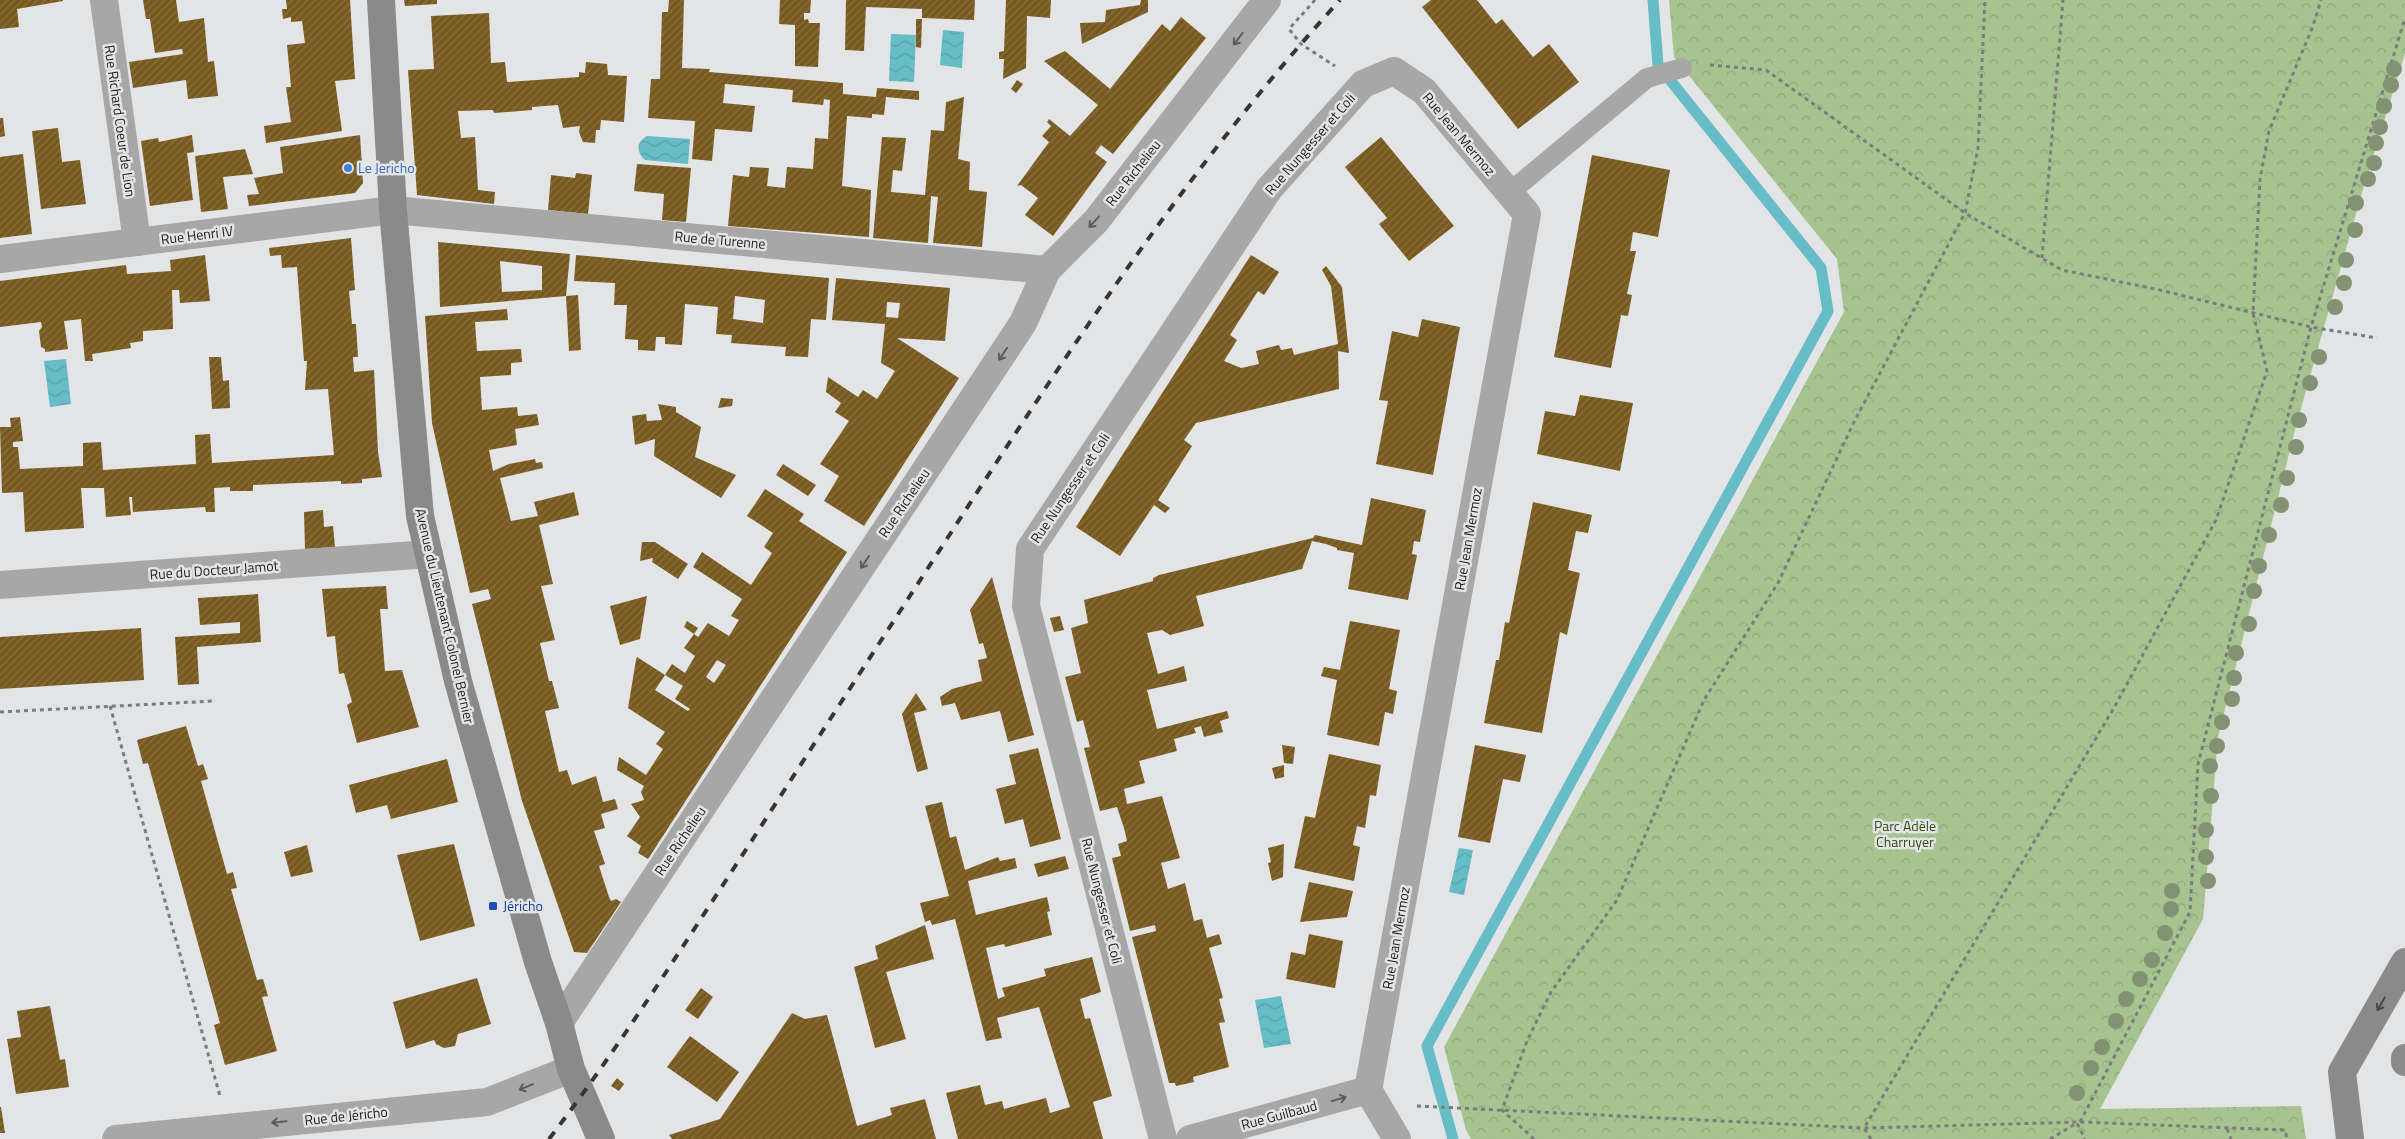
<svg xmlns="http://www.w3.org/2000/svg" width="2405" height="1139" font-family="'Titillium Web',sans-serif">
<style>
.park{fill:url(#park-crowns)}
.water{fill:url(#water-waves)}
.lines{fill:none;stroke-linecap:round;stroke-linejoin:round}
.stream{stroke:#66bcc7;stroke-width:11}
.building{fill:url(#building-hatch);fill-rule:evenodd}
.path{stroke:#7b7c7d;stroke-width:3;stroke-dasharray:4 4;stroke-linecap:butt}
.lane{stroke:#a8a7a8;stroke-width:20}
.street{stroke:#a8a7a8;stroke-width:28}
.secondary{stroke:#8b8a8b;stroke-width:28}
.rail{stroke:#353536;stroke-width:4;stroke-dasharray:9 9;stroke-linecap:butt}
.tree{fill:#829272}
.oneway{stroke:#5c5b5c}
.oneway2{stroke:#49494a}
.shop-dot{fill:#3f7fe0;stroke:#e2e4e5;stroke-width:2}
.transit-dot{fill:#1a4fb4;stroke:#e2e4e5;stroke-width:2}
.labels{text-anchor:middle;stroke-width:5;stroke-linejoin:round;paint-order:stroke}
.street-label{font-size:14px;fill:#1d1d1e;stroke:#e2e4e5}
.shop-label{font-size:14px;fill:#366cbe;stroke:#e2e4e5;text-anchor:start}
.park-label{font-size:14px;fill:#334f14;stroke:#e2e4e5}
.transit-label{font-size:14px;fill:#164399;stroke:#e2e4e5;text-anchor:start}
</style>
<defs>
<pattern id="park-crowns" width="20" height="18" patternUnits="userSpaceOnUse" patternTransform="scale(1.25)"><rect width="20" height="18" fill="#a7c390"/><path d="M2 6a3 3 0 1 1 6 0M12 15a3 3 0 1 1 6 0" fill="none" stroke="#8fa77c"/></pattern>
<pattern id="water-waves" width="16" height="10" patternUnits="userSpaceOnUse" patternTransform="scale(1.25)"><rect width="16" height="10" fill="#66bcc7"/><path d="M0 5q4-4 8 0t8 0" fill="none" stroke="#58a1aa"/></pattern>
<pattern id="building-hatch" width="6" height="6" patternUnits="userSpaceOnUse" patternTransform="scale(1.25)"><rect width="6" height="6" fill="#78591e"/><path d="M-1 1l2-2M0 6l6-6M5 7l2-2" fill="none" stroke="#897246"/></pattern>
</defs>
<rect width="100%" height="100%" fill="#e2e4e5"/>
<!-- park -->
<polygon class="park" points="1669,0 2405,0 2405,53 2363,189 2296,426 2218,737 2203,919 2100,1109 2301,1106 2306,1139 1471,1139 1466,1130 1444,1047 1844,312 1837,259 1674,57"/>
<!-- water -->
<g class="water">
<polygon points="943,30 964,32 962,68 940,65"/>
<polygon points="891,34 916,35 914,82 889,81"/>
<path d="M647 136 690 139 688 164 645 160C636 152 636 142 647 136Z"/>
<polygon points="66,359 71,404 50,407 44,361"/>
<polygon points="1459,848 1473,850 1464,895 1449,892"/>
<polygon points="1281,996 1291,1044 1264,1048 1255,1000"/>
</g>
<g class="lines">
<!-- stream -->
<polyline class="stream" points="1453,1139 1427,1046 1828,311 1821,268 1658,65 1653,0"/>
</g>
<!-- building -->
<g class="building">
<polygon points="0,0 63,0 63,1 17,9 19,27 0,29"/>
<polygon points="143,0 176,0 179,22 204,18 208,62 214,61 218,96 188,99 186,80 133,88 129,62 183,54 182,49 155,53 150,19 146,19"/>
<polygon points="286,0 350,0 355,79 335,81 342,131 266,143 264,126 291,122 286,87 291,87 287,45 305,43 302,21 291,22 291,17 283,19 282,9 287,9"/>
<polygon points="404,0 437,0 437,4 405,6"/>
<polygon points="669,0 684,0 682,68 710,69 709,72 843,83 843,94 876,97 877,88 919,91 919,100 886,97 884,115 872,114 872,118 847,116 842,186 871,190 869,237 728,226 733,175 749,177 750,167 769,168 767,186 785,188 787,167 813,169 815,138 828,139 830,100 824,99 823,105 792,102 793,90 725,84 723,103 755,106 752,132 715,129 712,161 692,159 695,121 648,118 651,79 660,79 662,12 668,12"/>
<polygon points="780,0 811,0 810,13 804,13 804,20 808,19 809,23 820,23 818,67 795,66 795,25 779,24"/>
<polygon points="846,0 975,0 974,20 922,18 922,9 866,7 864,51 845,50"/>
<polygon points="1006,0 1051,0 1050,18 1027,16 1026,68 1003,79 1004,59 999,59 999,52 1004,51"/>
<polygon points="1141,0 1148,0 1148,12 1082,44 1080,23 1105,22 1106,10 1140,5"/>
<polygon points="1431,0 1477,0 1496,24 1502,19 1533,57 1549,44 1579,82 1518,129 1422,7"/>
<polygon points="489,13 491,63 505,62 507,82 579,77 579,72 585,73 586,62 607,64 608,75 627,76 624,122 601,120 600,130 596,130 595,143 583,142 579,132 580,126 563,128 558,105 532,107 532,110 494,113 493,110 458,111 461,138 475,137 478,190 495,192 494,204 417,195 408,70 434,69 431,16"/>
<polygon points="1181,17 1206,38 1113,154 1101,145 1095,153 1107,162 1053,236 1025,215 1038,198 1021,185 1017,186 1049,142 1042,136 1051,126 1047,122 1049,119 1070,136 1098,105 1044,61 1065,51 1110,89 1162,24 1170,31"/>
<polygon points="916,19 922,19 921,48 916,47"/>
<polygon points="1017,80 1023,84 1016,93 1011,89"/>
<polygon points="964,97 958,159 970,162 969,190 987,192 982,247 933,243 938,197 931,196 928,243 873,238 882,137 906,138 902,171 893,170 891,192 925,195 931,130 944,131 946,102"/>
<polygon points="0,118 3,118 5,136 0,137"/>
<polygon points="58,128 62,162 80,160 86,204 41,209 32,131"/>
<polygon points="192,135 194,152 187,153 193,200 150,206 141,141 158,138 159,142"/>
<polygon points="360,135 363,183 355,193 249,206 247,195 259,194 254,178 283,173 280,147"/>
<polygon points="1381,137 1454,226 1409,261 1379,224 1387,218 1345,167"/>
<polygon points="245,149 253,174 223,177 228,209 201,212 195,156"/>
<polygon points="23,154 32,234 0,238 0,157"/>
<polygon points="1592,155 1670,170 1658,237 1633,232 1630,251 1636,251 1627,294 1632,295 1628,316 1621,315 1611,368 1554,357"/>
<polygon points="637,164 691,168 686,222 662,220 664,194 634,191"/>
<polygon points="576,173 592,175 588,214 548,210 551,175 575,178"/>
<polygon points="351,238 355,290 349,291 352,324 356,324 358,357 353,357 354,372 374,370 378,452 382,477 362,479 362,483 341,484 341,481 253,485 253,491 230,491 230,487 214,488 215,512 206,512 205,507 133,512 132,497 129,497 131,515 106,517 104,488 81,488 84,528 25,532 23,492 2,493 0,427 11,427 10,418 20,417 23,441 13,442 13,447 18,447 20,469 83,466 83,443 101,442 103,470 196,464 195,435 210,434 212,463 334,455 328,389 305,390 307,361 304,361 297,267 282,268 281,255 270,256 269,248"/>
<path d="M438 242 570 254 566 296 440 307ZM500 261 542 266V290L502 292Z"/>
<polygon points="205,255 210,301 180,303 179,290 172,290 173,329 143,331 143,341 130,343 131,348 92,354 93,361 85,361 81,319 64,321 68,349 45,352 45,349 41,347 39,331 42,327 41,322 0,327 0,281 126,265 127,274 171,271 170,260"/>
<path d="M576 255 829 278 826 320 811 319 808 357 785 356 786 347 731 343 732 335 716 334 718 307 685 304 682 345 665 344V337H656L655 351 638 350V340L625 339 627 305H614L615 283 574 281ZM735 296 765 300 763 323 733 319Z"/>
<polygon points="1251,255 1279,272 1264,295 1258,291 1230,335 1237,340 1224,361 1241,368 1259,364 1256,351 1279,345 1281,350 1292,348 1294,355 1338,344 1331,286 1322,270 1326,266 1342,287 1349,353 1338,351 1339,389 1196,423 1184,440 1192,446 1158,500 1170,508 1165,513 1154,505 1120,556 1076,527"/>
<path d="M836 278 950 288 945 341 897 338 959 378 864 526 824 501 839 476 820 464 849 421 835 412 841 403 826 392 828 377 858 397 863 390 877 399 895 371 881 363 885 324 832 320ZM887 302 900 303 898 318 886 317Z"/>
<polygon points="578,295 581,350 569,351 566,296"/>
<polygon points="507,309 508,320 475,322 477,351 521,349 522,362 511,363 511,375 480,377 482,410 517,407 518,416 537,414 539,425 515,429 517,445 489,450 493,471 509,464 535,459 536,463 542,462 543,468 500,478 511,521 538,516 534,502 574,492 579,515 539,525 553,584 541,586 555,640 540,643 549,681 552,681 559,708 545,711 559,772 567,770 572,785 596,776 603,802 615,799 618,809 601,814 605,828 594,831 605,864 599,866 609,897 611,901 616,899 621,902 587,953 574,952 522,801 472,604 491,599 488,589 470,593 432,423 425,316"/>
<polygon points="1422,319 1460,327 1433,475 1376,464 1388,401 1379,400 1392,331 1418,337"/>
<polygon points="209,357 221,357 223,381 229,380 230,408 212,409"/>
<polygon points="1580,395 1633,403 1620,471 1537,454 1545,411 1575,416"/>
<polygon points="721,398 733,399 732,406 718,408"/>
<polygon points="658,404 676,407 676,412 701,427 695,457 736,475 721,498 654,456 655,439 635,445 632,416 646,414 647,421 662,420"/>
<polygon points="783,464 816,485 808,496 776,475"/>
<path d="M765 489 804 514 799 521 847 552 648 859 638 853 641 846 627 836 640 817 631 804 644 800 641 792 644 786 617 770 619 757 646 775 663 749 656 744 665 732 628 708 636 660 637 657 665 675 655 690 688 711 690 709 675 699 683 686 665 675 672 664 685 673 695 656 684 648 694 634 698 637 708 623 729 636 739 620 731 616 742 599 693 567 702 552 751 585 772 553 764 547 773 533 747 516ZM717 660 726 665 714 683 706 677Z"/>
<polygon points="1371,498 1426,510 1420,542 1414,541 1412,554 1417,555 1408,600 1348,589 1354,553 1337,550 1337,548 1326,544 1312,541 1302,569 1196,596 1204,626 1170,635 1162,630 1147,633 1158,674 1184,666 1187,681 1147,690 1157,729 1227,711 1229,718 1220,721 1223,732 1204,737 1201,726 1194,728 1196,733 1174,739 1177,751 1139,761 1145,783 1124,789 1127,804 1162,796 1180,858 1161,863 1168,889 1185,883 1194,921 1202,919 1207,938 1219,934 1222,944 1209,948 1223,998 1219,999 1225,1022 1219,1023 1229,1067 1193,1077 1194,1082 1176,1086 1175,1083 1169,1083 1132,937 1156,931 1155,925 1130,931 1112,858 1121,856 1118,844 1127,841 1124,828 1117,807 1100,811 1084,748 1090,747 1083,720 1077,722 1065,677 1081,673 1071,628 1088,623 1084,600 1153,581 1153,578 1159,575 1313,538 1315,535 1362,545"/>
<polygon points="1533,502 1592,515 1588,533 1576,531 1568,570 1580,573 1567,635 1560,632 1542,733 1484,723 1496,660 1499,660 1505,622 1509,623"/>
<polygon points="323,510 324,527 333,526 335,547 305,549 304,512"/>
<polygon points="642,542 655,542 688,564 678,579 652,562 653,558 640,561"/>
<polygon points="992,577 1034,735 1008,742 1000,711 961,720 955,703 942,706 940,697 952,689 982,681 978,660 987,658 983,643 979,644 970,610"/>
<polygon points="386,586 388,609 380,609 385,671 402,670 419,727 357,743 347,705 352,702 344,673 339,674 335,636 327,637 322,589"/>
<polygon points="258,594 261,642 197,647 199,684 178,685 175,637 240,633 240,622 200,625 198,598"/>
<polygon points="647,596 640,639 620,645 610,606"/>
<polygon points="1060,616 1064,630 1054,632 1050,618"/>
<polygon points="687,621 698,628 694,634 684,627"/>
<polygon points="1350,621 1400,630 1389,689 1397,691 1393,714 1385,712 1379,746 1327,735 1337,680 1321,676 1324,667 1340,670"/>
<polygon points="141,628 144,680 0,689 0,637"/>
<polygon points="916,693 927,710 914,713 928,769 917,772 902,714"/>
<polygon points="186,726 198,766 203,764 208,779 201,781 227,874 233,872 237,888 231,889 257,980 263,979 268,996 262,997 277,1051 225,1065 214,1025 220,1023 148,763 143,764 137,740"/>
<polygon points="1282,745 1295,747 1293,764 1284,763"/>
<polygon points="1475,745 1526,755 1520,782 1503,779 1490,843 1458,837"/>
<polygon points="1038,748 1061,839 1030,847 1023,819 1005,824 996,789 1016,784 1009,755"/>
<polygon points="1329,754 1381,765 1376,796 1370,795 1365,828 1357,826 1353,845 1360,847 1354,881 1294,868 1305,816 1315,818"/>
<polygon points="447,759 458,802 391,819 387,805 356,813 349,785"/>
<polygon points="1284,765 1284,777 1275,779 1272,768"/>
<polygon points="942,802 950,838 956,836 965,870 998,857 1000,861 1015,858 1017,868 968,881 976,915 1047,897 1050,911 1047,912 1052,935 1005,947 1004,944 986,948 998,999 1005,996 1002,988 1046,976 1044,969 1092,957 1101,992 1080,999 1085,1019 1090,1018 1112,1096 1093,1102 1103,1139 958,1139 946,1093 980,1085 985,1105 1002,1101 1004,1109 1046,1098 1050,1113 1070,1107 1039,1007 997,1018 1002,1038 986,1041 955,919 932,925 930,920 925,922 920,903 949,896 925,806"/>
<polygon points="454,844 475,926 420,941 397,855"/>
<polygon points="1284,844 1283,877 1272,881 1268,863 1271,862 1268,848"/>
<polygon points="307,845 313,872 291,877 284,852"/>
<polygon points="1065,856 1069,869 1038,877 1034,864"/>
<polygon points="1309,882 1353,891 1347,917 1300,922"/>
<polygon points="925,925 934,959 886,972 906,1039 875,1048 854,967 878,959 875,946"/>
<polygon points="1309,934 1343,941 1335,988 1286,979 1291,952 1305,955"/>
<polygon points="477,978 491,1024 458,1034 455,1046 444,1048 436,1044 434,1040 406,1049 393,1002"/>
<polygon points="701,988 713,997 698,1019 685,1010"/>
<polygon points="50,1006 60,1060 65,1059 69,1087 16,1094 7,1039 21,1037 17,1011"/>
<polygon points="792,1013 805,1019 827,1015 857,1126 892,1115 890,1108 925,1099 936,1139 672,1139 669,1135 720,1119"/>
<polygon points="690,1036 739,1072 717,1102 667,1067"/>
<polygon points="617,1078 624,1084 619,1091 611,1086"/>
<polygon points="0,1107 1,1107 5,1133 0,1133"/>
</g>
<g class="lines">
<!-- path -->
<g class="path">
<polyline points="1315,0 1289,29 1301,44 1335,66"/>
<polyline points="1710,65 1766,70 1965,213 2062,270 2160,290 2311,327 2377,338"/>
<polyline points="2042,258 2063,0"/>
<polyline points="110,706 220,1096"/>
<polyline points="0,712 214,701"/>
<polyline points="1417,1106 1864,1128 2080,1122 2285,1130 2287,1139"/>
<polyline points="2080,1122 2190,912 2198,764 2311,327 2405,18"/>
<polyline points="2227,1129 2231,1139"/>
<polyline points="1534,1139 1502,1110 1527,1041 1551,992 1617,900 1704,700 1778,583 1854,422 1965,213 1978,148 1985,0"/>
<polyline points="1871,1139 1864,1128 2115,706 2216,520 2267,371 2253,313 2260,179 2269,131 2313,26 2321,0"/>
<polyline points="2050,1139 2077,1123 2085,1139"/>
</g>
<!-- lane -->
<polyline class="lane" points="1509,193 1647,78 1682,68"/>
<!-- street -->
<g class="street">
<polyline points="104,0 137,242"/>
<polyline points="0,259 393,210 1047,270"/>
<polyline points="0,585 429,554"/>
<polyline points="559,1023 1023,323 1047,270 1096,221 1267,0"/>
<polyline points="1368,1090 1397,1139"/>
<polyline points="116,1139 487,1102 571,1069"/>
<polyline points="1163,1139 1026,606 1030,549 1269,189 1363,84 1394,71 1424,91 1527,214 1368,1090"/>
<polyline points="1190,1139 1368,1090"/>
</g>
<!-- secondary -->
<g class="secondary">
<polyline points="381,0 393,210 420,516 458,681 538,962 559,1023 571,1069 601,1139"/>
<polyline points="2405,1058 2405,1062"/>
<polyline points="2350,1139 2342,1072 2405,962"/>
</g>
<!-- rail -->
<path class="rail" d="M549 1139C621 1045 684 944 749 845 821 733 893 622 965 511 1080 333 1197 157 1340 0"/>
</g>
<!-- trees -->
<g class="tree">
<circle cx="2394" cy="69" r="8"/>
<circle cx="2391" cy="85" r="8"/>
<circle cx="2384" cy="106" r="8"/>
<circle cx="2380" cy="127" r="8"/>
<circle cx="2376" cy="143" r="8"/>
<circle cx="2374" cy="163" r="8"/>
<circle cx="2368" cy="179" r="8"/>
<circle cx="2356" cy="203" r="8"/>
<circle cx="2355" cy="230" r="8"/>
<circle cx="2346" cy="260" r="8"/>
<circle cx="2344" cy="283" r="8"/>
<circle cx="2335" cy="307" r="8"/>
<circle cx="2319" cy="357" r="8"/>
<circle cx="2310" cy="383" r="8"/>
<circle cx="2299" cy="420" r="8"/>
<circle cx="2296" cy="447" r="8"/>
<circle cx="2287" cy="478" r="8"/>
<circle cx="2281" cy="505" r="8"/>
<circle cx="2269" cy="535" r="8"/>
<circle cx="2259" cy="566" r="8"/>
<circle cx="2254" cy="591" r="8"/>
<circle cx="2249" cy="624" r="8"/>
<circle cx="2236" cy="653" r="8"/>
<circle cx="2234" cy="678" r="8"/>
<circle cx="2232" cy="699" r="8"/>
<circle cx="2222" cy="722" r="8"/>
<circle cx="2217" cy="746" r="8"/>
<circle cx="2210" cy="766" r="8"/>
<circle cx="2211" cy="796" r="8"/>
<circle cx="2206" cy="830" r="8"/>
<circle cx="2206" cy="857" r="8"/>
<circle cx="2208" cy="881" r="8"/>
<circle cx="2172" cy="891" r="8"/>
<circle cx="2171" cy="909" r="8"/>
<circle cx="2165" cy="933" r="8"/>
<circle cx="2152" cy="960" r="8"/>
<circle cx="2140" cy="979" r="8"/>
<circle cx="2126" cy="999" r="8"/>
<circle cx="2116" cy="1021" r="8"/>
<circle cx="2102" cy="1047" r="8"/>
<circle cx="2091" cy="1068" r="8"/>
<circle cx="2077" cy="1093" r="8"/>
</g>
<!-- one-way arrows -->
<defs><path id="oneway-shaft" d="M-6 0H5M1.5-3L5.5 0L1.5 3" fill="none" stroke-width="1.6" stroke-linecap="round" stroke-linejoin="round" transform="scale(1.25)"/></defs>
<g class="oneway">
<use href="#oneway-shaft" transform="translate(1238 39) rotate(128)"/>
<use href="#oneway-shaft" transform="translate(1094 222) rotate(132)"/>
<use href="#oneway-shaft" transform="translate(1003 354) rotate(124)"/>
<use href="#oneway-shaft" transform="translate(865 562) rotate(124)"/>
<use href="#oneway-shaft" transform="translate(526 1087) rotate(158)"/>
<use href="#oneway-shaft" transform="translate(1339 1099) rotate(-15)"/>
<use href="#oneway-shaft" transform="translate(279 1122) rotate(174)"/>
</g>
<use class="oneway2" href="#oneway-shaft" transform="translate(2381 1004) rotate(120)"/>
<!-- markers -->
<circle class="shop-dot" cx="348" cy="168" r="5"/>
<rect class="transit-dot" x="488" y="901" width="10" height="10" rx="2.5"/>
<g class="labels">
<!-- street labels -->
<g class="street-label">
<text transform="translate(120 121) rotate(82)" y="5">Rue Richard Coeur de Lion</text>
<text transform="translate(1459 134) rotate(50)" y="5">Rue Jean Mermoz</text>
<text transform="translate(1310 144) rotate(-49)" y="5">Rue Nungesser et Coli</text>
<text transform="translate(1133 173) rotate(-52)" y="5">Rue Richelieu</text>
<text transform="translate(197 235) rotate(-7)" y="5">Rue Henri IV</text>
<text transform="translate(720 240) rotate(5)" y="5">Rue de Turenne</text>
<text transform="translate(1070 488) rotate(-56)" y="5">Rue Nungesser et Coli</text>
<text transform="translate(904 503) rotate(-56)" y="5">Rue Richelieu</text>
<text transform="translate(1468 539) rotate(-80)" y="5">Rue Jean Mermoz</text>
<text transform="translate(214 570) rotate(-4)" y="5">Rue du Docteur Jamot</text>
<text transform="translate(445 616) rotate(77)" y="5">Avenue du Lieutenant Colonel Bernier</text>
<text transform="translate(680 841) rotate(-56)" y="5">Rue Richelieu</text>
<text transform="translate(1102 901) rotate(76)" y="5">Rue Nungesser et Coli</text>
<text transform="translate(1396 938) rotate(-80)" y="5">Rue Jean Mermoz</text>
<text transform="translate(1279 1115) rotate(-15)" y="5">Rue Guilbaud</text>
<text transform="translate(346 1116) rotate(-6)" y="5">Rue de Jéricho</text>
</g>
<!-- shop labels -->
<g class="shop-label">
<text x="358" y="173">Le Jericho</text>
</g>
<!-- park labels -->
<g class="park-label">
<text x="1905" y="831">Parc Adèle<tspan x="1905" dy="16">Charruyer</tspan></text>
</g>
<!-- transit labels -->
<g class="transit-label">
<text x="503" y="911">Jéricho</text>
</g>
</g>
</svg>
